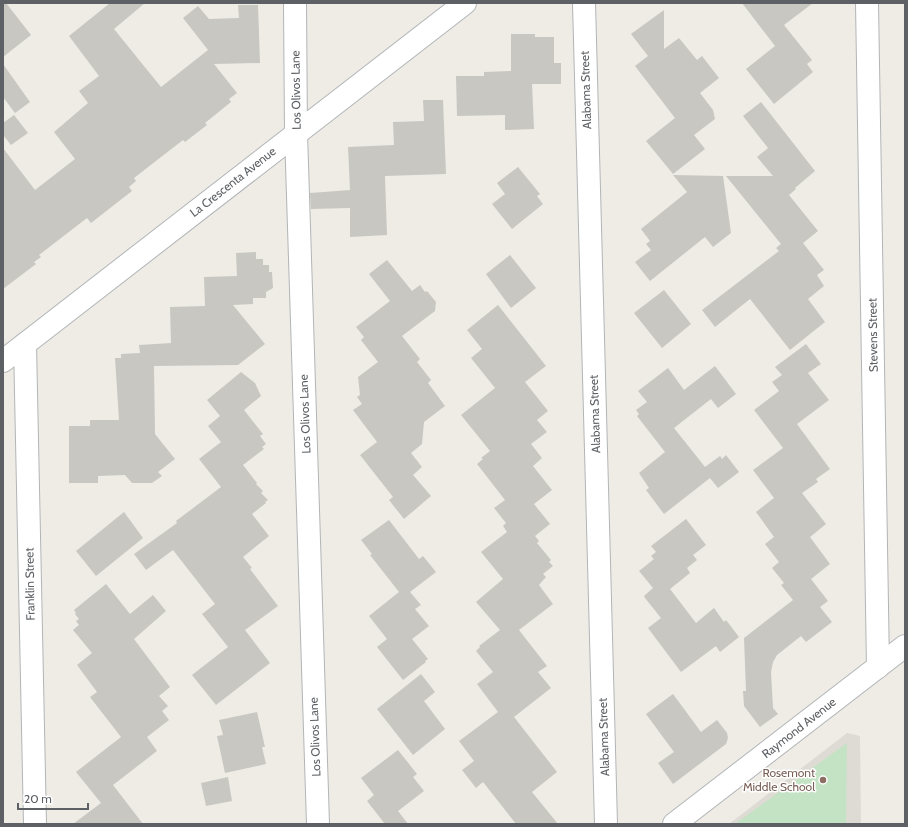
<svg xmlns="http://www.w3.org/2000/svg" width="908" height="827" font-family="Cabin,sans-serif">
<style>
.education{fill:#dddbd3}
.green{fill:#c4e3c4}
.building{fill:#c9c7c2}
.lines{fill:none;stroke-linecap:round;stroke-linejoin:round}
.minor-casing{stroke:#b2b5b8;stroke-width:24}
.tertiary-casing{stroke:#b2b5b8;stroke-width:24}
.minor{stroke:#fff;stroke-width:22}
.tertiary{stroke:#fff;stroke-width:22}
.education-dot{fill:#8d6e63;stroke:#fff;stroke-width:1.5}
.labels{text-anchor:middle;stroke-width:3;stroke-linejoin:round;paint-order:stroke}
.street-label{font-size:12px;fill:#5d6064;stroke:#fff}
.education-label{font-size:12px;fill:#785e54;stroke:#fff;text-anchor:end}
</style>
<rect width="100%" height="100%" fill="#eeece5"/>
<!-- education -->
<polygon class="education" points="847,733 860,736 861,824 729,824"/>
<!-- green -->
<polygon class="green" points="847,743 846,824 735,824"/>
<!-- building -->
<g class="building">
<polygon points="3,3 6,3 31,35 3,57"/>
<polygon points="110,3 145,3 114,29 161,87 208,50 183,18 198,6 209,19 239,18 238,5 258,5 260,63 214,64 237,93 229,99 231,102 205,123 207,125 185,142 183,140 134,178 136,181 129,187 132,191 91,223 87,218 39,255 41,257 34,262 36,264 3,289 3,148 35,190 75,159 54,132 88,103 79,91 99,76 69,36"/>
<polygon points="742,3 813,3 784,25 812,60 807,64 813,72 774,104 746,69 775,46"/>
<polygon points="664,10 664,49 679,38 697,60 702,56 719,78 700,93 713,110 715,119 694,135 705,149 673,174 646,141 675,118 635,66 648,56 631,34"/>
<polygon points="511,34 535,34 535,37 554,37 554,63 561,63 561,84 532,84 534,129 505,130 505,115 457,116 456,76 484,76 484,72 511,71"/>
<polygon points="3,64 30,102 15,113 3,97"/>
<polygon points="423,100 443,100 446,174 385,176 387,235 350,237 350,208 311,209 310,193 350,190 348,147 394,145 393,122 424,121"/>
<polygon points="761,102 815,171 795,188 796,189 789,195 818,231 803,243 824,270 817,275 824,286 808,299 825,322 790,350 750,299 715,327 702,310 779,251 776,248 781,244 726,176 773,176 757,157 768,148 743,116"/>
<polygon points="14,115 28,133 11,145 3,135 3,123"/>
<polygon points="518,167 540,194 537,196 543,204 512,229 492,204 505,194 497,183"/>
<polygon points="673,175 723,176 731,233 713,247 705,237 650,281 635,262 651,250 646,244 650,241 641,229 687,192"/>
<polygon points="256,252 256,259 263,259 263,265 269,265 269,272 272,272 273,288 266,292 266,298 253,298 253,304 233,305 265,344 238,365 154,366 155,434 175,459 158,472 162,476 152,483 132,483 125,475 98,476 98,483 69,483 69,426 90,426 90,420 119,420 115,358 121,358 121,354 140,353 139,345 171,343 170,307 205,306 204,277 237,276 236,253"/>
<polygon points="510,255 536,288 511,308 486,274"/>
<polygon points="387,260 412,291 420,285 425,292 427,291 436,302 435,311 402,336 420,359 417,362 431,380 428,383 445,406 424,422 422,444 411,453 422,467 413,475 431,496 404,519 389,500 393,497 360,455 377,442 353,410 362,404 357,397 360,395 358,377 378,362 361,340 364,337 356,327 390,301 369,274"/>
<polygon points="664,290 691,324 662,348 634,313"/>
<polygon points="498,305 546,366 525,382 548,411 537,420 547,432 531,444 542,458 533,466 552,490 534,504 550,524 535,536 539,541 537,543 551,560 549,562 553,566 543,574 546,577 539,585 553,604 519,630 547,666 538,672 551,688 514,717 557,772 532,792 558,824 516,824 483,782 476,788 462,770 474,761 459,741 498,712 477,684 493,672 476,651 480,647 479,646 500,630 476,602 503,579 481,552 507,532 503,526 506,523 494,508 505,500 477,464 483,459 481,458 490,451 461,415 495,388 471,358 482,349 467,330"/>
<polygon points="806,344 821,364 808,373 829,400 797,424 830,469 816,479 818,482 802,493 826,524 810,537 830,564 811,579 828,601 820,607 832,622 806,642 801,636 777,655 773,662 771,672 773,708 778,714 760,727 744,706 743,691 746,691 744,638 793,600 781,585 784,583 772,568 779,562 765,544 774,537 756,512 774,498 753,470 783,448 754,410 779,391 772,382 782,375 775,367"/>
<polygon points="715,366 736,394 718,408 711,399 674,428 705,467 720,456 722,459 726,455 739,472 718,488 710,478 664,514 646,490 649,488 639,473 665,452 637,416 639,414 636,410 647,402 638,391 668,368 684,390"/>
<polygon points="241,372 255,383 261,396 244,410 263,434 260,436 266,444 262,447 264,449 243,465 257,483 256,484 263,491 261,493 268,500 265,502 266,503 252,514 269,536 243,557 252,568 250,569 278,606 245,630 270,663 216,705 192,675 228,647 202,614 215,604 173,550 146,570 134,554 177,523 176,521 221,487 199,459 221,442 208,426 220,416 207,400"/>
<polygon points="124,512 143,538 96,576 76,551"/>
<polygon points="686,519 706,545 693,555 697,560 687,568 690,573 670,589 696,623 714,608 724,622 726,620 739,637 720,652 716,646 681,672 648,628 661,618 645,598 644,596 653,588 639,571 654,559 651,556 656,552 651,546"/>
<polygon points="389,520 419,559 423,556 436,572 410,592 421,605 415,609 429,626 412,639 428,659 425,661 426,662 403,680 377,647 387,639 369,616 399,592 370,555 372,554 361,540"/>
<polygon points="106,584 130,614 153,595 166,611 134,639 170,687 159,696 168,706 162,711 169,720 147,737 157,751 113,785 143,824 73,824 101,803 76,772 121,737 90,697 97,692 77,665 92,653 73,630 79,625 76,621 79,619 75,614 76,613 74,610"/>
<polygon points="421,674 435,692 424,701 445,729 413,755 377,709"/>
<polygon points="673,694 701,732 717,720 727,733 728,738 726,744 673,784 658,763 674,752 646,714"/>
<polygon points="257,712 265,747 262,747 266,764 225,773 217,736 223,735 219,720"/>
<polygon points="398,750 417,774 413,777 424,791 398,811 408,824 385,824 367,801 374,795 361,778"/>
<polygon points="228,777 232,801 206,806 201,783"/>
</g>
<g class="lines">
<defs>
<g id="minor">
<polyline points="295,3 296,133 318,824"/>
<polyline points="584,3 606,824"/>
<polyline points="867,3 878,667"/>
<polyline points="25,344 35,824"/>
<polyline points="674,824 905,646"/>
</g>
<polyline id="tertiary" points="3,361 465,3"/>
</defs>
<!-- minor casing -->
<use href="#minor" class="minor-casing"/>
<!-- tertiary casing -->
<use href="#tertiary" class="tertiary-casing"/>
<!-- minor -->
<use href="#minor" class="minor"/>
<!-- tertiary -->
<use href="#tertiary" class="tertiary"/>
</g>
<!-- markers -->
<circle class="education-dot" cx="823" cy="780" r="4"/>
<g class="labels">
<!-- street labels -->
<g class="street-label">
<text transform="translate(296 90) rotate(-91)" y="4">Los Olivos Lane</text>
<text transform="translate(586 90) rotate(-92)" y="4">Alabama Street</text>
<text transform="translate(233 182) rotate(-38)" y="4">La Crescenta Avenue</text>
<text transform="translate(873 335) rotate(-91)" y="4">Stevens Street</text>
<text transform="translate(305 414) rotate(-92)" y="4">Los Olivos Lane</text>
<text transform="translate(595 414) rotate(-92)" y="4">Alabama Street</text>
<text transform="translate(30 584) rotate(-91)" y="4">Franklin Street</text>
<text transform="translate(799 728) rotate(-38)" y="4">Raymond Avenue</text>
<text transform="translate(315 737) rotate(-92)" y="4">Los Olivos Lane</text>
<text transform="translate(604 737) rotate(-92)" y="4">Alabama Street</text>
</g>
<!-- education labels -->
<g class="education-label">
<text x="815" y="777">Rosemont<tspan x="815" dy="14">Middle School</tspan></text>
</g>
</g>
<!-- border -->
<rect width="908" height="827" fill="none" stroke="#5d6064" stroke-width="8"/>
<!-- scale -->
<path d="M18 803v6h70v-6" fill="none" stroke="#5d6064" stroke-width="2"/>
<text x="24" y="803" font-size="12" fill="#5d6064" stroke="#ffffff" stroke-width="3" paint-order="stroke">20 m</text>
</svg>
